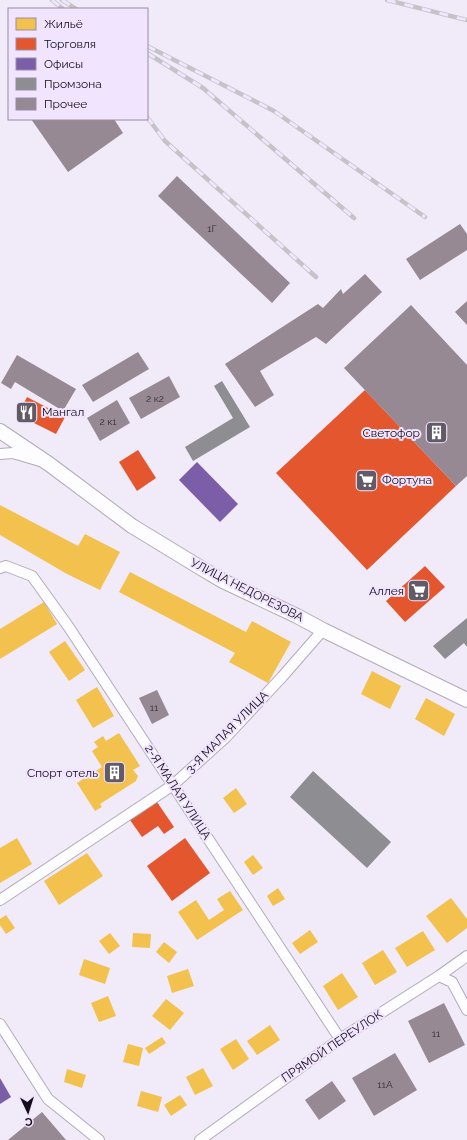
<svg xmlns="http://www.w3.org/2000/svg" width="467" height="1140" font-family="Raleway,sans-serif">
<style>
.homes{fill:#f2c14e}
.shops{fill:#e4572e}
.offices{fill:#7b5ea7}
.industry{fill:#8d8d92}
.building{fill:#968994}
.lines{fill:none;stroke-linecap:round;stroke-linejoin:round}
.street-casing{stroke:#b2acb8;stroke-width:12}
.secondary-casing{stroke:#b2acb8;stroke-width:16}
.street{stroke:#fdfcfe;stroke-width:10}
.secondary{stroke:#fdfcfe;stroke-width:14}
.rail-casing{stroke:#c5c3c7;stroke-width:4.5}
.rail{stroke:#f0e4fe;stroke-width:3;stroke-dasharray:9;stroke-linecap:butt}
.labels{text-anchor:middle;stroke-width:4;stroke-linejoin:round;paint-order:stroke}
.number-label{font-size:10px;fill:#342d38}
.poi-label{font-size:12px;fill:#130e19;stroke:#f0e4fe;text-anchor:end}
.street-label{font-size:12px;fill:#130e19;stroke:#f0e4fe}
</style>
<rect width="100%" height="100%" fill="#f1eaf8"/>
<!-- homes -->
<g class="homes">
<polygon points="0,505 78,546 85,534 120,552 100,590 67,574 0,535"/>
<polygon points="130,572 246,632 252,621 291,642 268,683 229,662 235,653 119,592"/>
<polygon points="44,602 57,624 0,659 0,629"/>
<polygon points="65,641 85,670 69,681 49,652"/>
<polygon points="372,671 401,686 390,709 361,694"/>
<polygon points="97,687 114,716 93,728 76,700"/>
<polygon points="426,698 455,714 444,736 415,719"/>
<polygon points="119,733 140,766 133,770 138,776 136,781 100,804 102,807 95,811 77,783 102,767 92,751 98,747 94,742 103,736 106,741"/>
<polygon points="236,788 247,804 234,813 223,798"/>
<polygon points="17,838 32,864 0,883 0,848"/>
<polygon points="87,853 103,876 59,905 44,881"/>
<polygon points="253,855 263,868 253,875 244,862"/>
<polygon points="278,888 285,899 273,906 267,896"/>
<polygon points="230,891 243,910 197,940 178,912 196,900 209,920 224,910 217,899"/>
<polygon points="451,898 467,919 467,928 447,943 426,916"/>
<polygon points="6,915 15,928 6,934 0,925 0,919"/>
<polygon points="310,930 318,942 300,954 292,943"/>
<polygon points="423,931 435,950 407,967 395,948"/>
<polygon points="110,933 120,946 109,954 99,941"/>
<polygon points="133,933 151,934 150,948 132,947"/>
<polygon points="164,942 177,952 169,963 156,952"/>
<polygon points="383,950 397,972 375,985 362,963"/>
<polygon points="84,959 110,968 105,984 79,975"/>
<polygon points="188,969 194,986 172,993 167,976"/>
<polygon points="342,973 358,997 338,1010 323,986"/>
<polygon points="108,996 116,1016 99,1022 91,1003"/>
<polygon points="166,999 184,1013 170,1030 152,1016"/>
<polygon points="270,1025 280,1040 257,1055 247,1041"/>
<polygon points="162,1037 166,1043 149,1054 145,1048"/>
<polygon points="236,1039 249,1059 233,1070 220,1049"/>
<polygon points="128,1044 143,1048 139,1066 123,1062"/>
<polygon points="203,1068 213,1086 195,1095 186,1077"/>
<polygon points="67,1069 86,1075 82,1088 64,1082"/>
<polygon points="141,1091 162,1097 158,1112 137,1106"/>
<polygon points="180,1095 187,1105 171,1116 164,1105"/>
</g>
<!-- shops -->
<g class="shops">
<polygon points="365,390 456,486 367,570 276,473"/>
<polygon points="27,397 65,417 56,434 18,415"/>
<polygon points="138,450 156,478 137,491 119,462"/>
<polygon points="425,566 445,587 405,622 386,601"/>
<polygon points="157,802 174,827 164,834 158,826 142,837 130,820"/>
<polygon points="185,838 210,873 172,901 147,866"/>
</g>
<!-- offices -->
<g class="offices">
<polygon points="197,462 238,504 220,522 179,480"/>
<polygon points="0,1078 11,1097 0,1104"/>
</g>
<!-- industry -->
<g class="industry">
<polygon points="222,381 250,427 193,461 185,447 233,418 214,386"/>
<polygon points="467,618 467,647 464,643 445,659 433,646"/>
<polygon points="313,771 391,842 367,868 290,797"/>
</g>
<!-- building -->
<g class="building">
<polygon points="31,119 114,119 123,133 68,172"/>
<polygon points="177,176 290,283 272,303 158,196"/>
<polygon points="460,224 467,234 467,250 420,280 406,259"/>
<polygon points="365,274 382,292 326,344 316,337 260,371 274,395 255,407 225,364 318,304 323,308 341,289 343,294"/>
<polygon points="467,301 467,325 455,312"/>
<polygon points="411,305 467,365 467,476 456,486 344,368"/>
<polygon points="138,352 149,369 93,402 82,385"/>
<polygon points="17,355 76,389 63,411 15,382 11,389 1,383"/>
<polygon points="169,376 180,397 141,419 129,398"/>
<polygon points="117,400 130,423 100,441 87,418"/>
<polygon points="157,690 169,715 152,724 139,698"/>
<polygon points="444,1003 465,1045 429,1063 408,1021"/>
<polygon points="395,1053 417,1090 374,1116 352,1078"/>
<polygon points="332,1081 346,1101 319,1120 305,1100"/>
<polygon points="42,1112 66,1140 8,1140"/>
</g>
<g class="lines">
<defs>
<g id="street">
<polyline points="0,454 13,453 40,461"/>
<polyline points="0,568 6,566 32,576 68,626 340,1039"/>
<polyline points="0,900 173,785 226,737 282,677 323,630"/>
<polyline points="439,976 452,982 467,1010"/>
<polyline points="0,1024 48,1099 99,1140"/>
<polyline points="200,1140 340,1039 439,976 467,956"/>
</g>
<polyline id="secondary" points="0,431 49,464 132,526 201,568 223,581 297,616 323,630 467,700"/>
</defs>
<!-- street casing -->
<use href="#street" class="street-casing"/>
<!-- secondary casing -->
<use href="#secondary" class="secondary-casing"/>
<!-- street -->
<use href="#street" class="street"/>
<!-- secondary -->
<use href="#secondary" class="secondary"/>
<defs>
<g id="rail">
<polyline points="52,0 63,9"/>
<polyline points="62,0 76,9"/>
<polyline points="387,0 467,20"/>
<polyline points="147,46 274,111 425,217"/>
<polyline points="147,53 203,88 354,218"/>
<polyline points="147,117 165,141 316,277"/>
</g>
</defs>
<!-- rail casing -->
<use href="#rail" class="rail-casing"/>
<!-- rail -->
<use href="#rail" class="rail"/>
</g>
<!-- icons -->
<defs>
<symbol id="restaurant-square" viewBox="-11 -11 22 22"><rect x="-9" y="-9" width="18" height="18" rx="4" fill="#615b67" stroke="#f0e4fe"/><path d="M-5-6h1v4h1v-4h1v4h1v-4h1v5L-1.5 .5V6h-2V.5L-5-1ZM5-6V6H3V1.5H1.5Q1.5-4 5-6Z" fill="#fff"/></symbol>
<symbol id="building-square" viewBox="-11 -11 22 22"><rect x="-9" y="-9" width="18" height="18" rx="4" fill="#615b67" stroke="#f0e4fe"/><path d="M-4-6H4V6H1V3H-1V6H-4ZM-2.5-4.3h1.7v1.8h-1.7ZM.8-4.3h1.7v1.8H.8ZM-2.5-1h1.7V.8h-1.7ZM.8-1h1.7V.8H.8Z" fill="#fff"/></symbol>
<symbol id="supermarket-square" viewBox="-11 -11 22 22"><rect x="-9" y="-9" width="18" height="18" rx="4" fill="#615b67" stroke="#f0e4fe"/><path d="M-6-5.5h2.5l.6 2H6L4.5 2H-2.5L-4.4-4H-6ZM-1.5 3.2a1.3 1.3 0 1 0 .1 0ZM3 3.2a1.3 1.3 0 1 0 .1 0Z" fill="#fff"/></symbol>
</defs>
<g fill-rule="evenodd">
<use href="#restaurant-square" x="14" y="400" width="25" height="25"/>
<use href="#building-square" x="424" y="420" width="25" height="25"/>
<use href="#supermarket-square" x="354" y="468" width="25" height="25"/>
<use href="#supermarket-square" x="406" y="578" width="25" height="25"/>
<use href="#building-square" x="102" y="760" width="25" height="25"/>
</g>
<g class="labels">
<!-- number labels -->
<g class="number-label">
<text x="212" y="232">1Г</text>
<text x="155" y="402">2 к2</text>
<text x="108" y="425">2 к1</text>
<text x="154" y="711">11</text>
<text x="436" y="1037">11</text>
<text x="385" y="1088">11А</text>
</g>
<!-- poi labels -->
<g class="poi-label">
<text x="42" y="416" text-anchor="start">Мангал</text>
<text x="420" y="437">Светофор</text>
<text x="382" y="484" text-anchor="start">Фортуна</text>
<text x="404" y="595">Аллея</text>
<text x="98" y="777">Спорт отель</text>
</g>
<!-- street labels -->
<g class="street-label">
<text transform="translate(247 590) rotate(27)" y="4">УЛИЦА НЕДОРЕЗОВА</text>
<text transform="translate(227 732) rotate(-45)" y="4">3-Я МАЛАЯ УЛИЦА</text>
<text transform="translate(178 792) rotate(57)" y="4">2-Я МАЛАЯ УЛИЦА</text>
<text transform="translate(332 1046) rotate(-34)" y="4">ПРЯМОЙ ПЕРЕУЛОК</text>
</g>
</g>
<!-- legend -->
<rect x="8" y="8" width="140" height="112" fill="#f0e4fe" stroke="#988ea2"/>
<rect x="16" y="18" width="20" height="12" fill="#f2c14e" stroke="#988ea2"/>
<text x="44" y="28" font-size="12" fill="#130e19">Жильё</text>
<rect x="16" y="38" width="20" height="12" fill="#e4572e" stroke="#988ea2"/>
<text x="44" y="48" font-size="12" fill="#130e19">Торговля</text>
<rect x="16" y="58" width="20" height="12" fill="#7b5ea7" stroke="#988ea2"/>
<text x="44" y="68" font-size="12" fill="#130e19">Офисы</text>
<rect x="16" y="78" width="20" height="12" fill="#8d8d92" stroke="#988ea2"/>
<text x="44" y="88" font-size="12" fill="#130e19">Промзона</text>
<rect x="16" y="98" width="20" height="12" fill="#968994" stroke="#988ea2"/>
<text x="44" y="108" font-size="12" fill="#130e19">Прочее</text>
<!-- north arrow -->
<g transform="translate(28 1112) rotate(176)" stroke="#f0e4fe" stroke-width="3" paint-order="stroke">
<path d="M0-3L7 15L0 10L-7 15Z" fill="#130e19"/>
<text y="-6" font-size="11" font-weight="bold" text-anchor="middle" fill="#130e19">С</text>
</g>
</svg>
